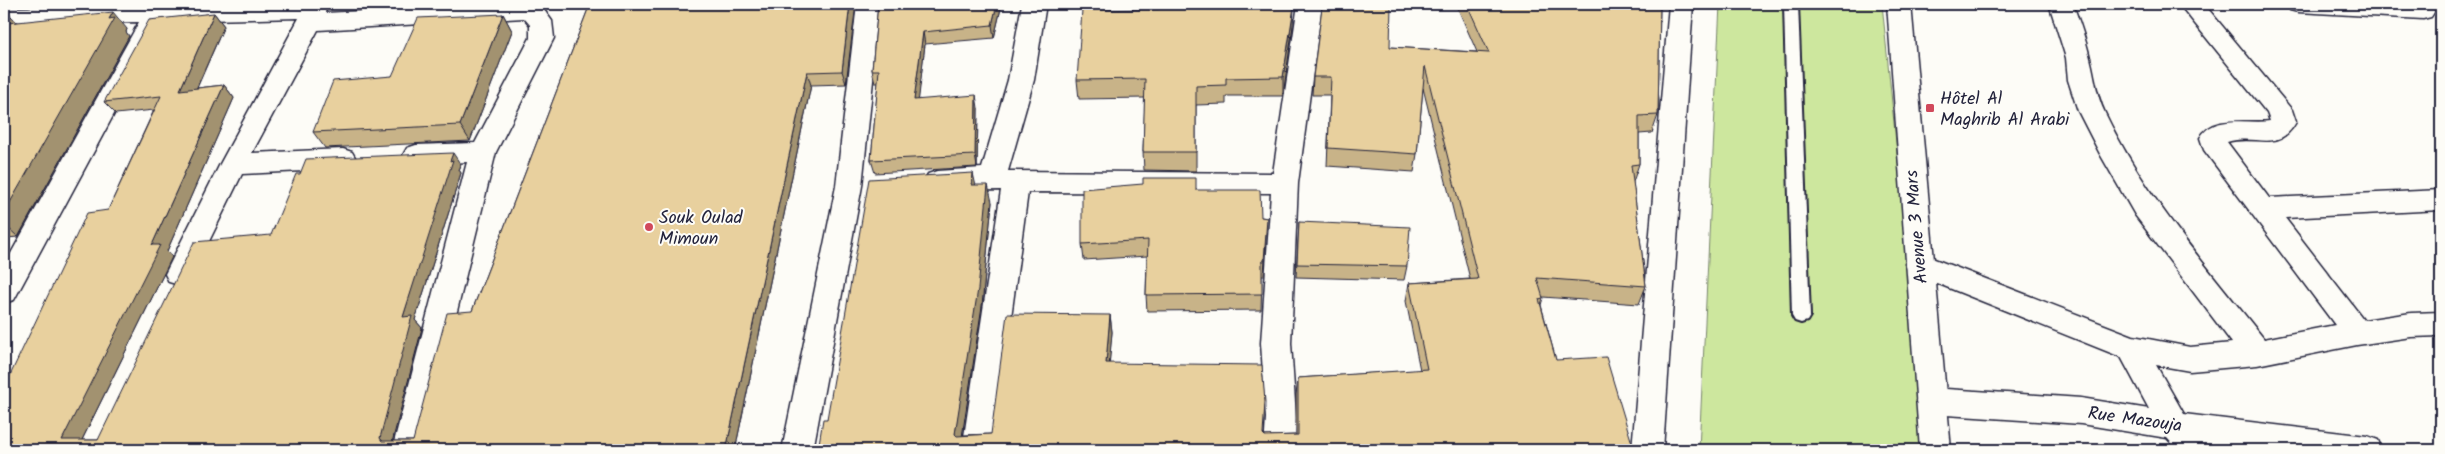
<svg xmlns="http://www.w3.org/2000/svg" width="2445" height="454" font-family="Kalam,sans-serif">
<style>
.green{fill:#cde79e;stroke:#78846c}
.lines{fill:none;stroke-linecap:round;stroke-linejoin:round}
.lane-casing{stroke:#22223b;stroke-width:4}
.street-casing{stroke:#22223b;stroke-width:3}
.primary-casing{stroke:#22223b;stroke-width:3}
.lane{fill:#fdfcf7;fill-rule:evenodd}
.street{fill:#fdfcf7;fill-rule:evenodd}
.primary{fill:#fdfcf7;fill-rule:evenodd}
.wall{fill:#c8b388;stroke:#22223b}
.shaded-wall{fill:#a2926f;stroke:#22223b}
.building{fill:#e8d09e;stroke:#22223b}
.poi-dot{fill:#d1495b;stroke:#fdfcf7;stroke-width:2}
.labels{text-anchor:middle;stroke-width:4;stroke-linejoin:round;paint-order:stroke}
.poi-label{font-size:18px;fill:#22223b;stroke:#fdfcf7;text-anchor:start}
.street-label{font-size:18px;fill:#22223b;stroke:#fdfcf7}
</style>
<rect width="100%" height="100%" fill="#fdfcf7"/>
<filter id="ink" filterUnits="userSpaceOnUse"><feTurbulence type="fractalNoise" baseFrequency=".02" numOctaves="2"/><feDisplacementMap in="SourceGraphic" scale="10" xChannelSelector="R" yChannelSelector="G"/><feConvolveMatrix kernelMatrix="1 2 1 2 8 2 1 2 1" color-interpolation-filters="sRGB"/></filter>
<g filter="url(#ink)">
<!-- green -->
<polygon class="green" points="1720,4 1882,4 1927,450 1699,450"/>
<g class="lines">
<defs>
<polygon id="lane" points="1784,4 1798,4 1810,316 1807,321 1801,323 1795,321 1792,316"/>
<g id="street">
<polygon points="216,4 327,4 325,13 494,4 535,4 544,10 552,21 554,38 496,152 423,450 392,450 467,162 416,165 407,162 403,155 407,148 416,145 475,143 530,38 530,25 524,18 318,30 252,153 343,149 352,152 356,159 352,166 343,169 242,174 189,282 179,285 169,282 165,274 220,164 299,18 164,21 14,300 4,303 4,266 139,22 4,24 4,8"/>
<polygon points="857,4 881,4 862,186 813,450 782,450 836,186"/>
<polygon points="1022,4 1046,4 1034,80 1008,171 1273,173 1298,4 1322,4 1298,183 1291,343 1296,418 1295,450 1264,450 1266,418 1261,343 1271,193 1028,192 993,450 962,450 1001,190 937,191 928,188 924,181 928,174 937,171 982,168 1008,80"/>
<path d="M2049 4H2073C2079 21 2086 40 2090 58 2095 77 2096 95 2105 113 2145 197 2207 267 2264 339L2335 325 2204 150 2200 138C2213 114 2248 124 2270 121L2267 113 2179 4H2204L2292 110 2296 122C2278 154 2257 133 2227 142L2269 198 2441 190V210L2285 218 2364 320 2411 313 2441 312V336L2411 337 2357 345 2257 365 2190 371 2156 365 2184 414 2367 436 2378 440 2382 450H2261L2211 444 2213 450H2178L2167 438 2081 424 1931 414 1920 410 1916 401 1920 392 1931 388 2081 398 2149 409 2121 357 1909 272 1905 264 1909 256 1919 253 2133 336 2190 347 2232 343 2135 215 2100 154 2078 111 2068 80 2066 58Z"/>
<polygon points="2286,4 2426,4 2431,5 2435,11 2431,17 2423,19 2298,12 2290,10"/>
</g>
<g id="primary">
<polygon points="1669,4 1693,4 1663,450 1632,450"/>
<polygon points="1887,4 1911,4 1951,450 1920,450"/>
</g>
</defs>
<!-- lane casing -->
<use href="#lane" class="lane-casing"/>
<!-- street casing -->
<use href="#street" class="street-casing"/>
<!-- primary casing -->
<use href="#primary" class="primary-casing"/>
<!-- lane -->
<use href="#lane" class="lane"/>
<!-- street -->
<use href="#street" class="street"/>
<!-- primary -->
<use href="#primary" class="primary"/>
</g>
<!-- wall -->
<g class="wall">
<polygon points="590,4 856,4 846,84 811,85 735,450 4,450 108,210 154,110 116,114 104,102 214,13 224,26 197,88 224,85 234,98 167,251 172,257 82,440 98,440 271,235 461,165 459,170 461,173 415,320 422,328 392,441 413,441 472,311"/>
<polygon points="878,4 1002,4 994,38 925,44 918,100 978,108 977,167 875,173 871,160 878,83 875,83 872,70"/>
<polygon points="1159,4 1213,4 1212,8 1293,26 1283,96 1226,96 1226,104 1196,105 1196,171 1144,170 1143,152 1145,98 1079,99 1077,80 1159,9"/>
<polygon points="1459,4 1660,4 1658,115 1652,133 1639,134 1639,164 1633,182 1646,286 1639,304 1543,297 1543,298 1541,305 1556,360 1634,450 818,450 827,419 975,185 992,202 982,306 962,435 991,434 1110,315 1112,332 1109,363 1263,434 1265,436 1296,435 1296,395 1298,378 1420,370 1406,301 1409,283 1470,279 1423,88 1417,154 1414,172 1327,166 1330,95 1312,95 1313,77 1390,47 1477,52 1458,9"/>
<polygon points="503,14 512,31 470,141 325,148 313,132 392,76"/>
<polygon points="11,16 16,22 127,29 126,32 129,36 18,237 7,238 4,245 4,17"/>
<polygon points="1196,190 1261,217 1267,218 1264,276 1262,276 1261,310 1147,311 1146,295 1147,256 1084,260 1082,244"/>
<polygon points="1299,222 1407,266 1404,280 1296,277"/>
</g>
<!-- shaded-wall -->
<g class="shaded-wall">
<polygon points="850,4 856,4 846,84 842,71"/>
<polygon points="997,4 1002,4 994,38 992,25"/>
<polygon points="1210,4 1213,4 1209,27 1209,8"/>
<polygon points="1294,7 1293,26 1283,96 1283,77"/>
<polygon points="113,12 127,29 126,32 129,36 18,237 4,224 4,213"/>
<polygon points="214,13 224,26 190,103 180,90"/>
<polygon points="503,14 512,31 470,141 460,125"/>
<polygon points="11,16 27,33 8,23"/>
<polygon points="923,32 925,44 917,113 914,100"/>
<polygon points="807,72 811,85 735,450 726,450"/>
<polygon points="224,85 234,98 167,251 172,257 77,450 62,440 152,245"/>
<polygon points="976,95 978,108 977,167 975,155"/>
<polygon points="453,153 461,165 459,170 461,173 415,320 422,328 390,450 380,438 403,317 450,161"/>
<polygon points="973,173 977,191 972,185"/>
<polygon points="988,185 992,202 982,306 960,450 955,434"/>
<polygon points="4,235 7,238 4,245"/>
<polygon points="1110,315 1112,332 1108,380 1106,363"/>
</g>
<!-- building -->
<g class="building">
<polygon points="590,4 850,4 842,71 807,72 726,450 4,450 4,388 87,213 108,210 161,96 104,102 149,20 214,13 180,90 224,85 152,245 160,245 62,440 98,440 194,242 271,235 296,174 300,174 306,159 453,153 450,161 453,160 403,317 412,316 380,438 382,441 413,441 447,313 472,311"/>
<polygon points="878,4 997,4 992,25 923,32 914,100 976,95 975,155 871,160 879,70 872,70"/>
<polygon points="1159,4 1210,4 1209,8 1294,7 1283,77 1226,78 1226,85 1196,86 1196,152 1143,152 1145,79 1077,80 1082,10 1159,9"/>
<polygon points="1332,4 1391,4 1390,47 1489,53 1467,4 1660,4 1658,115 1639,116 1639,164 1631,165 1646,286 1537,278 1543,298 1539,299 1556,360 1606,357 1634,450 818,450 823,419 827,419 869,179 973,173 972,185 988,185 978,289 955,434 957,436 991,434 1007,314 1110,315 1106,363 1262,365 1265,402 1263,434 1265,436 1298,435 1298,378 1427,369 1409,283 1478,279 1425,66 1417,154 1328,148 1331,77 1313,77 1322,7 1332,6"/>
<polygon points="113,12 109,19 115,18 4,213 4,17 11,16 8,23"/>
<polygon points="503,14 460,125 313,132 333,81 392,76 418,18"/>
<polygon points="1143,178 1196,178 1196,190 1260,190 1261,217 1267,218 1264,261 1262,261 1262,294 1146,295 1148,240 1082,244 1082,189 1143,184"/>
<polygon points="1299,222 1410,227 1407,266 1297,264"/>
</g>
</g>
<!-- markers -->
<g class="poi-dot">
<rect x="1925" y="103" width="10" height="10" rx="2.5"/>
<circle cx="649" cy="227" r="5"/>
</g>
<g class="labels">
<!-- poi labels -->
<g class="poi-label">
<text x="1940" y="104">Hôtel Al<tspan x="1940" dy="21">Maghrib Al Arabi</tspan></text>
<text x="659" y="223">Souk Oulad<tspan x="659" dy="21">Mimoun</tspan></text>
</g>
<!-- street labels -->
<g class="street-label">
<text transform="translate(1916 227) rotate(-95)" y="6">Avenue 3 Mars</text>
<text transform="translate(2135 419) rotate(8)" y="6">Rue Mazouja</text>
</g>
</g>
<!-- margin -->
<rect width="2445" height="454" fill="none" stroke="#fdfcf7" stroke-width="20"/>
<rect x="10" y="10" width="2425" height="434" fill="none" stroke="#22223b" stroke-width="2" filter="url(#ink)"/>
</svg>
